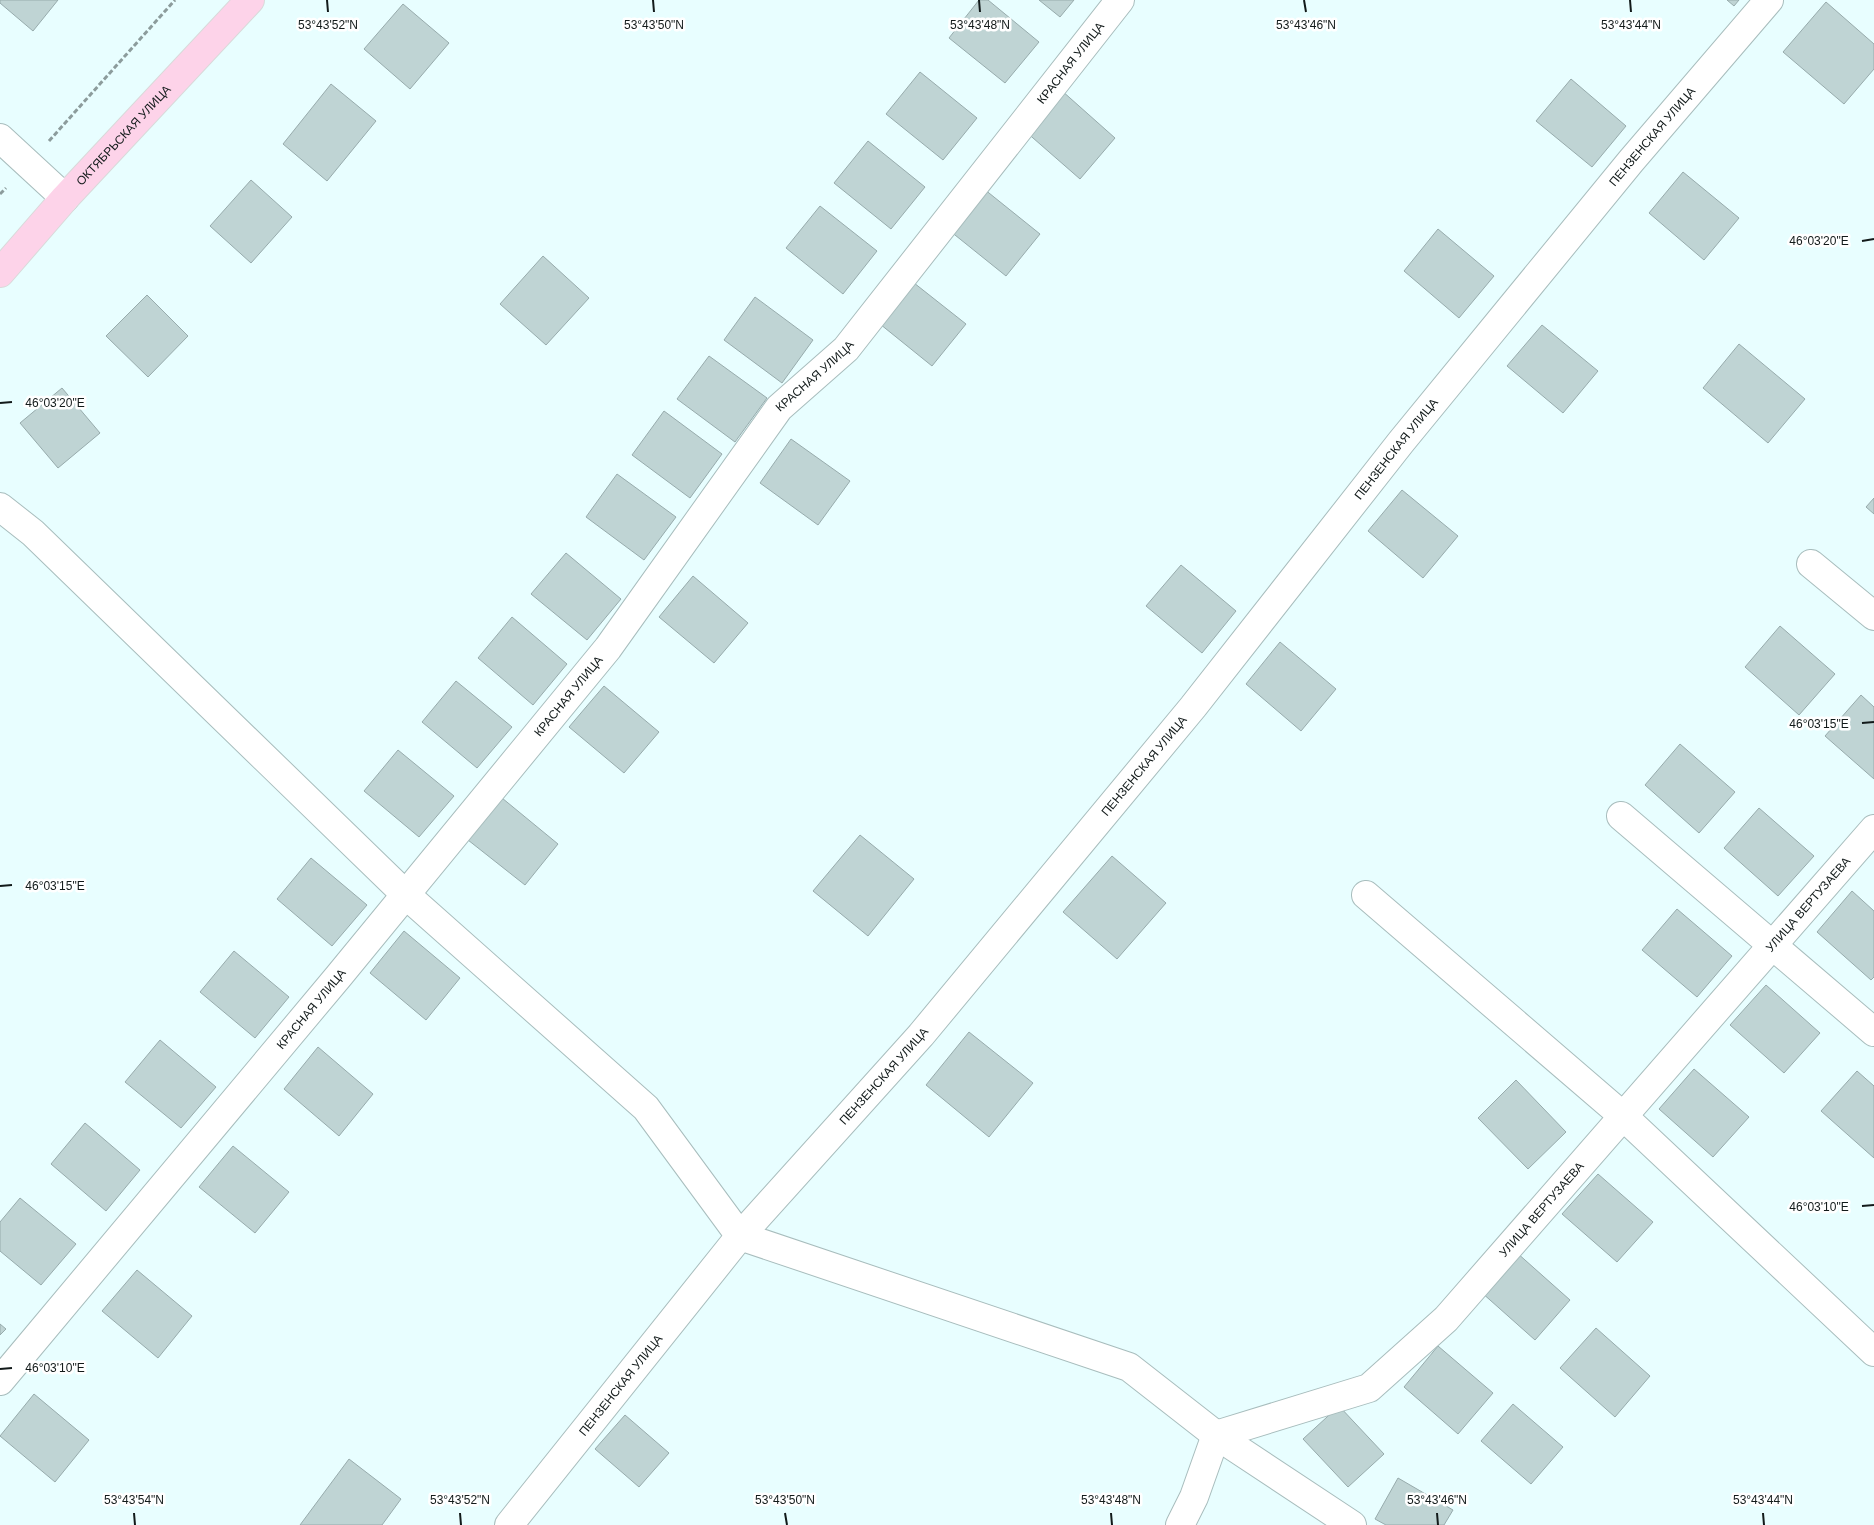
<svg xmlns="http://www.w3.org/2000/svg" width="1874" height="1525" font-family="Arial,sans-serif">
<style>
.building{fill:#bfd4d4;stroke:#97abac}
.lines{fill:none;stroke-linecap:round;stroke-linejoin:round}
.minor-casing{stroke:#a8bdbd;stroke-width:30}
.major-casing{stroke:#d9dada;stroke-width:30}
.path{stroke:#8c9c9c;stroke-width:3;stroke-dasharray:5 2.5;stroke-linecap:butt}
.minor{stroke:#fff;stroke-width:28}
.major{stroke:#fdd3e9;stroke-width:28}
.ticks{fill:none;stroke:#121a1a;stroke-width:2}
.labels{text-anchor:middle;stroke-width:5;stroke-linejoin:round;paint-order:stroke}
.street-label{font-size:12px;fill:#121a1a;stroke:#fff}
.ticks-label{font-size:12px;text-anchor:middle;fill:#121a1a;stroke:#fff;stroke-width:5;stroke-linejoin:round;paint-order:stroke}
</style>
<rect width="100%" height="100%" fill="#e8feff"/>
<!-- building -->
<g class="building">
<polygon points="0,0 58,0 33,31 0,3"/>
<polygon points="979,0 988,0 1039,42 1005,83 949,38"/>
<polygon points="1039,0 1074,0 1060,17"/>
<polygon points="1727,0 1739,0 1734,6"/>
<polygon points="1826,2 1874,44 1874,69 1844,104 1783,52"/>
<polygon points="403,4 449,43 410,89 364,49"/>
<polygon points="920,72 977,118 943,160 886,114"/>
<polygon points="1571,79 1626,126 1592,167 1536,121"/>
<polygon points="331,84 376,121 327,181 283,144"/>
<polygon points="1061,90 1115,138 1080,179 1025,131"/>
<polygon points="868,141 925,187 891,229 834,183"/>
<polygon points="1683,172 1739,218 1704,260 1649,213"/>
<polygon points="251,180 292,217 251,263 210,226"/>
<polygon points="984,189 1040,234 1006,276 950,231"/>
<polygon points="820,206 877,251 843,294 786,248"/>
<polygon points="1438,229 1494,276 1459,318 1404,271"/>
<polygon points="543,256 589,298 546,345 500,304"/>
<polygon points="909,279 966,324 932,366 875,320"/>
<polygon points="147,295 188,336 148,377 106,336"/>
<polygon points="755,297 813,340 782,383 724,340"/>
<polygon points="1542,325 1598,371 1563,413 1507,366"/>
<polygon points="1739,344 1805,399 1768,443 1703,388"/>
<polygon points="709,356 767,398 735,442 677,399"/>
<polygon points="62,388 100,433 58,468 20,423"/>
<polygon points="664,411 722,454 690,498 632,455"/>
<polygon points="791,439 850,481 818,525 760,483"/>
<polygon points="617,474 676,517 644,560 586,517"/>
<polygon points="1402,490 1458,536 1423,578 1368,531"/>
<polygon points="1874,498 1874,514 1866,507"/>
<polygon points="566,553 621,599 587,640 531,594"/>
<polygon points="1181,565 1236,611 1202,653 1146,606"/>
<polygon points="693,576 748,623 714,663 659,617"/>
<polygon points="512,617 567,664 533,705 478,658"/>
<polygon points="1780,626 1835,674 1799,715 1745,667"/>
<polygon points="1280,642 1336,689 1301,731 1246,684"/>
<polygon points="456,681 512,727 477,768 422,722"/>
<polygon points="604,686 659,732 624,773 569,727"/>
<polygon points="1861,695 1874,707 1874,779 1825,736"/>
<polygon points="1680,744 1735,792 1699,833 1645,785"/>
<polygon points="398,750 454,796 419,837 364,791"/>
<polygon points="502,798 558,844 525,885 468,840"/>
<polygon points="1759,808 1814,856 1778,896 1724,848"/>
<polygon points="860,835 914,879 868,936 813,891"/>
<polygon points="1112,856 1166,903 1117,959 1063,912"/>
<polygon points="311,858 367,905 332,946 277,899"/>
<polygon points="1852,891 1874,911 1874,977 1871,980 1817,932"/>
<polygon points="1677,909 1732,956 1697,997 1642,950"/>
<polygon points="404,931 460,978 426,1020 370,973"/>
<polygon points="234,951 289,997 255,1038 200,992"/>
<polygon points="1766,985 1820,1033 1784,1073 1730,1025"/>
<polygon points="969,1032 1033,1083 989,1137 926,1085"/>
<polygon points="160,1040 216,1087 181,1128 125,1082"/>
<polygon points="318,1047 373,1094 339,1136 284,1089"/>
<polygon points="1694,1069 1749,1117 1713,1157 1659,1109"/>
<polygon points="1857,1071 1874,1086 1874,1158 1821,1111"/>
<polygon points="1516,1080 1566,1132 1528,1169 1478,1118"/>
<polygon points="85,1123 140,1170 106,1211 51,1164"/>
<polygon points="233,1146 289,1192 255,1233 199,1187"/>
<polygon points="1598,1174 1653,1222 1617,1262 1562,1214"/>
<polygon points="20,1198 76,1244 41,1285 0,1251 0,1222"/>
<polygon points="1516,1252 1570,1300 1535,1340 1481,1292"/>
<polygon points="137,1270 192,1316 158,1358 102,1311"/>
<polygon points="0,1324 6,1329 0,1335"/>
<polygon points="1596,1328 1650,1376 1615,1417 1560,1368"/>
<polygon points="1438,1346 1493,1393 1458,1434 1404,1387"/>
<polygon points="34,1394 89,1440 55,1482 0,1436"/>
<polygon points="1513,1404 1563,1447 1531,1484 1481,1441"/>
<polygon points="1339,1406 1384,1454 1348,1487 1303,1439"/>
<polygon points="625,1415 669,1453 639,1487 595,1449"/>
<polygon points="349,1459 401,1499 382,1525 300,1525"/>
<polygon points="1398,1478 1453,1510 1444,1525 1386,1525 1375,1519"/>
</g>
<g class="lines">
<defs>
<g id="minor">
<polyline points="0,138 65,198"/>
<polyline points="0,507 33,533 405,894 646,1108 740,1236 1129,1367 1216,1435 1352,1525"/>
<polyline points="1811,564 1874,616"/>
<polyline points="1621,816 1874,1032"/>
<polyline points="1366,895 1623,1116 1874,1352"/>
<path id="s1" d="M0 1381 338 977 608 648 779 408 846 349 1120 0"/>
<path id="s2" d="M509 1525 740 1236 921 1035 1193 707 1401 442 1631 161 1769 0"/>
<path id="s3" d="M1180 1525 1194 1497 1216 1435 1369 1388 1446 1319 1874 829"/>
</g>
<g id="major">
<path id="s4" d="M0 273 65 198 250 0"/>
</g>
</defs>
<!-- minor casing -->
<use href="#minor" class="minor-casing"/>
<!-- major casing -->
<use href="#major" class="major-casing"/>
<!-- path -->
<g class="path">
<polyline points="49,141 175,0"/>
<polyline points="0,194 6,188"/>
</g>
<!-- minor -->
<use href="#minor" class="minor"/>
<!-- major -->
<use href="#major" class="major"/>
</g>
<!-- ticks -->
<path class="ticks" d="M327 0 328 12M653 0 654 12M979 0 980 12M1304 0 1306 12M1630 0 1631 12M1862 241 1874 239M0 403 12 402M1862 723 1874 722M0 886 12 885M1862 1206 1874 1205M0 1369 12 1368M134 1513 135 1525M460 1513 461 1525M785 1513 787 1525M1111 1513 1112 1525M1437 1513 1438 1525M1763 1513 1764 1525"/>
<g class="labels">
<!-- street labels -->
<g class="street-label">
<text dy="4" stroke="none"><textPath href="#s1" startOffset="1700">КРАСНАЯ УЛИЦА</textPath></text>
<text dy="4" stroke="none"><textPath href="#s4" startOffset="185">ОКТЯБРЬСКАЯ УЛИЦА</textPath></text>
<text dy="4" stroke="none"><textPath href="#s2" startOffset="1799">ПЕНЗЕНСКАЯ УЛИЦА</textPath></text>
<text dy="4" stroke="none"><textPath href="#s1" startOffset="1295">КРАСНАЯ УЛИЦА</textPath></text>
<text dy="4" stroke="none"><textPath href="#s2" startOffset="1395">ПЕНЗЕНСКАЯ УЛИЦА</textPath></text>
<text dy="4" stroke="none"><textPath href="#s1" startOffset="890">КРАСНАЯ УЛИЦА</textPath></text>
<text dy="4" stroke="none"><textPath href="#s2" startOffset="990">ПЕНЗЕНСКАЯ УЛИЦА</textPath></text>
<text dy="4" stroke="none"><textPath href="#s3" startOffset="911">УЛИЦА ВЕРТУЗАЕВА</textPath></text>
<text dy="4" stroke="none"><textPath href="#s1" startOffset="485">КРАСНАЯ УЛИЦА</textPath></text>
<text dy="4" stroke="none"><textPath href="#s2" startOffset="585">ПЕНЗЕНСКАЯ УЛИЦА</textPath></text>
<text dy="4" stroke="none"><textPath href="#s3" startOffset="506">УЛИЦА ВЕРТУЗАЕВА</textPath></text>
<text dy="4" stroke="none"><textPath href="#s2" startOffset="179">ПЕНЗЕНСКАЯ УЛИЦА</textPath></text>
</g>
</g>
<g class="ticks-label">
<text x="328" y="29">53°43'52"N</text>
<text x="654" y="29">53°43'50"N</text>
<text x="980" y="29">53°43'48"N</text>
<text x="1306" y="29">53°43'46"N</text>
<text x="1631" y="29">53°43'44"N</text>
<text x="1819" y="245">46°03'20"E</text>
<text x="55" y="407">46°03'20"E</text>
<text x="1819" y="728">46°03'15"E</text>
<text x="55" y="890">46°03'15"E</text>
<text x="1819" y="1211">46°03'10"E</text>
<text x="55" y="1372">46°03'10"E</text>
<text x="134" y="1504">53°43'54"N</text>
<text x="460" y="1504">53°43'52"N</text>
<text x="785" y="1504">53°43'50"N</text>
<text x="1111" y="1504">53°43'48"N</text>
<text x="1437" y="1504">53°43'46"N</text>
<text x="1763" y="1504">53°43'44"N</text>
</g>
</svg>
